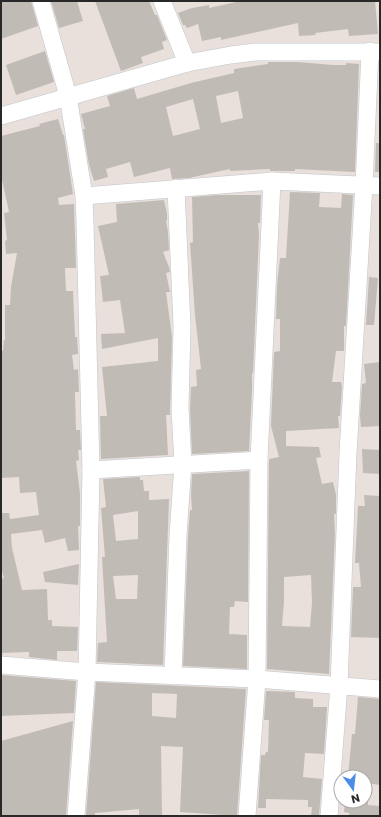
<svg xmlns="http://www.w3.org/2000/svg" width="381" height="817" font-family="Poppins,sans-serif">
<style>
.building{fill:#c1bbb6;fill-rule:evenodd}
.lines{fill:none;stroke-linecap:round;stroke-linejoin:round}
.minor-casing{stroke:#bfc6cd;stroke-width:18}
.minor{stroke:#fff;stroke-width:17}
</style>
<rect width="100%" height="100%" fill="#e9dfdb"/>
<!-- building -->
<g class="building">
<polygon points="1,1 31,1 38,26 1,39"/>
<polygon points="51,1 77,1 83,21 59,28"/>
<polygon points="95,1 149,1 155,15 157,15 167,40 162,42 164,49 141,57 143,63 121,71"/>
<polygon points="241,1 375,1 378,34 349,36 348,29 315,33 316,35 299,36 298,23 221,40 221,37 202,41 198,24 187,28 185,25 183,25 178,13 192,8 209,5 209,8"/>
<polygon points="45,51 54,82 16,95 6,65"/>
<path d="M268 62H297L333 65H346V63L359 64 355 172 295 169V171H270V169L230 171V169L189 178 172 179 170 168 134 177 130 162 106 169 108 177 94 181 89 165 83 129H85L81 114 110 106 107 96 134 88 137 99 191 83 234 73V69L268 64ZM238 91 243 118 221 123 216 96ZM193 99 200 129 173 136 166 107Z"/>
<polygon points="58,119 63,135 64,135 73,194 58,198 59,205 74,204 76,268 65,268 66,291 73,291 75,337 77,337 78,352 78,354 72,355 74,370 78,369 79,392 75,392 76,430 80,430 81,450 78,450 79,460 76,461 80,494 80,526 78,526 79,550 68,551 65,538 45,543 42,530 11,534 12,548 22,590 47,589 48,620 52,620 52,626 78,627 77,651 57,651 57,660 29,657 29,652 1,653 1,579 4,578 1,567 1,513 9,513 10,519 39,515 36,492 20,493 19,477 1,478 1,351 3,351 4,340 5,340 5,305 10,305 11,287 17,253 6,254 5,241 7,240 4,213 9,212 1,175 1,136 40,126 39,124"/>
<polygon points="376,143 380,143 380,172 375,172"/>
<path d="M290 192 320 193 319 207 341 208 342 194 353 195 346 326H344V351H336L332 382H341L342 387 340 416H338L339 428 286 431V446L319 447 321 457 316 458 322 484 333 482 336 495V514H334L335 533 329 674 267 669 269 459 279 457 271 426 274 352 280 351V319H276L277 286 280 258H286ZM311 575 312 603 310 627 282 626 284 601V577Z"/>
<polygon points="218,195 261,195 260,223 258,223 259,235 253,373 252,373 252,390 249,451 192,454 190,409 191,387 197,386 196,370 201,369 195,315 190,243 193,242 192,197"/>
<polygon points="164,200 167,213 167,220 166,221 168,232 169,250 163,252 169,267 170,272 166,273 170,292 166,292 172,337 170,415 166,415 168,455 101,459 100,416 107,416 102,367 158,361 158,338 102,349 101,334 125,333 120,300 103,302 100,276 109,275 98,226 117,222 116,204"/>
<polygon points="369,277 378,278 374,325 366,325"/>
<polygon points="380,362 380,426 361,427 360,416 362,384 366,383 364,364"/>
<polygon points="362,449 380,450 380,474 363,473"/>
<polygon points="249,471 248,602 235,601 234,607 230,607 229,634 247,635 247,669 183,666 188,536 190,510 192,510 191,495 192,474"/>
<path d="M140 477V480H143L144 491H149V500L169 499 163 665 97 662 98 643 107 642 102 557H105L101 508 106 507 103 479ZM138 511V539L116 541 113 515ZM138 575 137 599H116L113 576Z"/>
<polygon points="364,495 380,496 380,638 351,637 353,587 361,587 359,563 355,563 358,506 365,506"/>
<polygon points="79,564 78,585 45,582 43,572"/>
<polygon points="1,675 76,681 74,713 1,716"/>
<path d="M96 682 246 689 237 816 180 812 183 747 161 746 162 816H139V809L95 813V816H86ZM152 693 177 694 176 718 152 716Z"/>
<polygon points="266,691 295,692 295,698 313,699 313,707 327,707 324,754 305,753 303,777 322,779 319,816 311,816 312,807 308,807 308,800 266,799 266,808 258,808 261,755 265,755 266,752 268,752 269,720 264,720"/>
<polygon points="358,697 380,699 380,785 365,783 365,777 348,777 352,734 355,734"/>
<polygon points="73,721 66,816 1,816 1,741"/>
<polygon points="345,801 368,801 368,805 380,806 380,816 349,816 349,813 344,812"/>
</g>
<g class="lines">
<defs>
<g id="minor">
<polyline points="41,1 68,96 84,196 85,222 91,470 87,672 76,816"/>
<polyline points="162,1 187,63"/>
<polyline points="1,116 187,63 231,55 256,52 380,52"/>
<polyline points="84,196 272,181 380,186"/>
<polyline points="91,470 259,460"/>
<polyline points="1,665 87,672 257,679 380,689"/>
<polyline points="173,676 178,535 183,464 180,409 182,326 176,188"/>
<polyline points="247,816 257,679 259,460 272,181"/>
<polyline points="329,816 339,685 348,453 364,185 370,51"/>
</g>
</defs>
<!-- minor casing -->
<use href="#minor" class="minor-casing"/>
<!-- minor -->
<use href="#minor" class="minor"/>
</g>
<!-- border -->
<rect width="381" height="817" fill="none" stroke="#282828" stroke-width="4"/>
<!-- north arrow -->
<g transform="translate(353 789) rotate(165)"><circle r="19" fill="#ffffff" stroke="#a9a9a9"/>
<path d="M0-3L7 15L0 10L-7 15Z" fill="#4b8ce6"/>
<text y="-6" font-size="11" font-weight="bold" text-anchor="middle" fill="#282828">N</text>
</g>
</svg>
